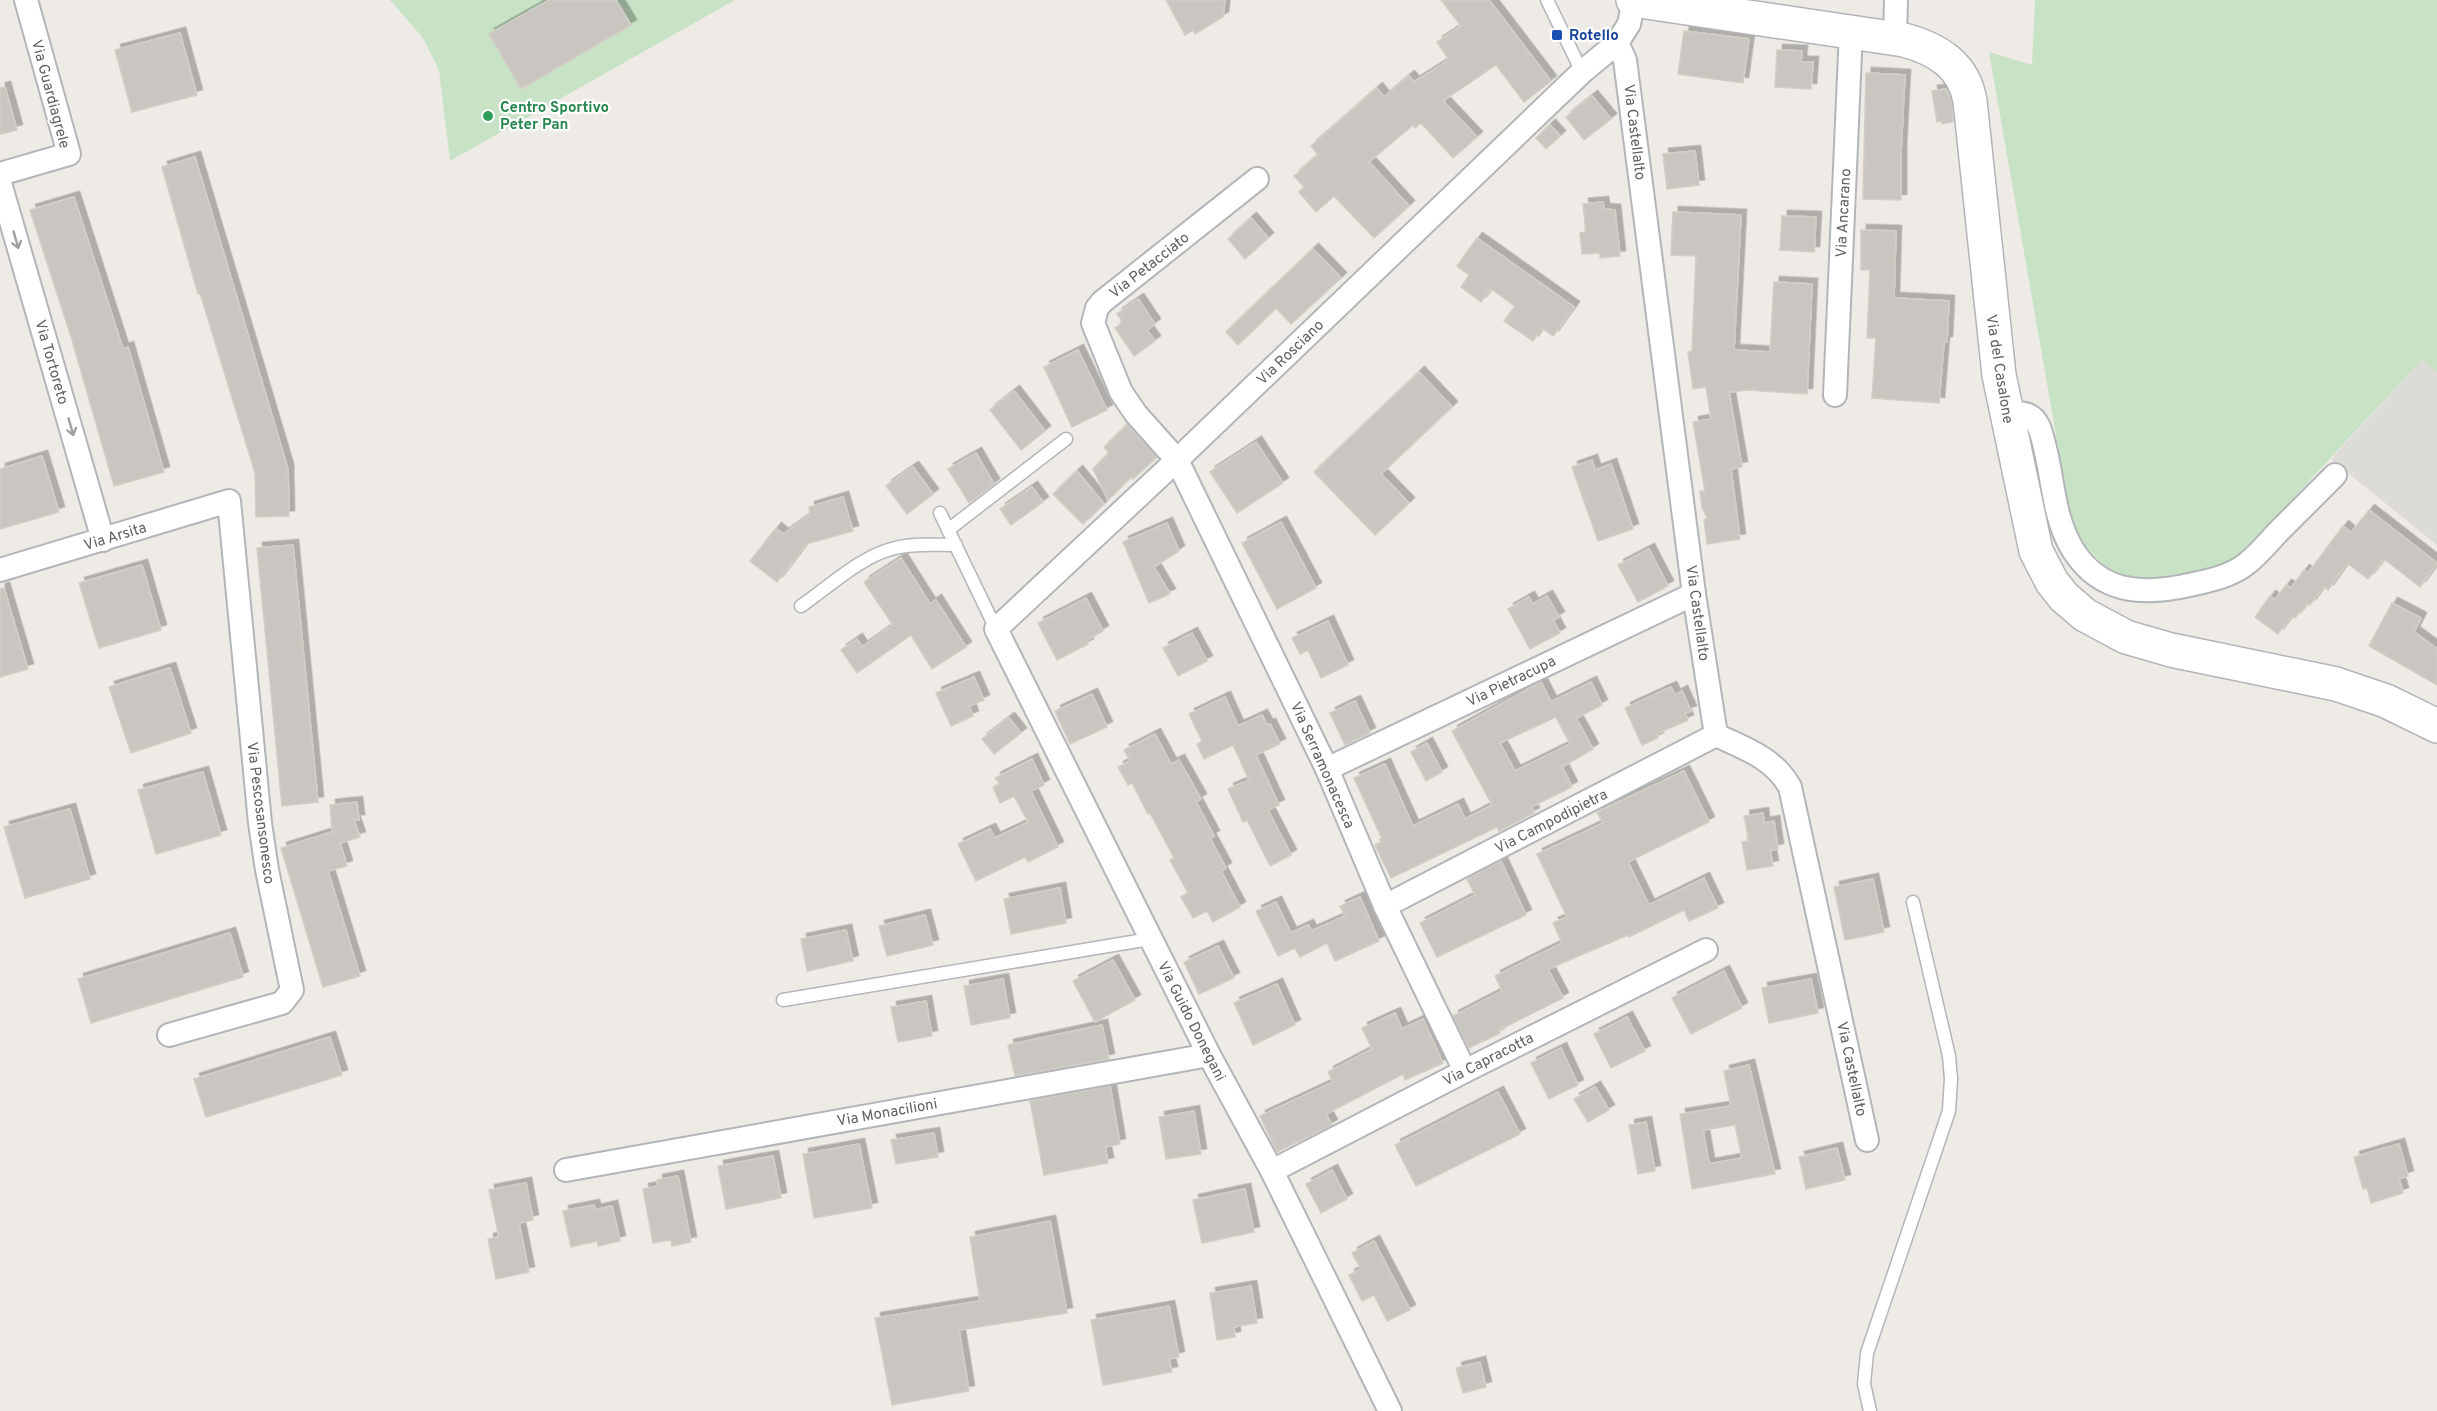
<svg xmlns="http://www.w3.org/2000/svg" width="2437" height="1411" font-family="Overpass,sans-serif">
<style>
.industrial{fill:#dddbd8}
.green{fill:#c8e2c6}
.building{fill:#c9c6c2;stroke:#d2cdc5;stroke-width:1.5;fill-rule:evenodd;filter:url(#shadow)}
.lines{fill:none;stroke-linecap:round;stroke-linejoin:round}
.lane-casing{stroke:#b3b6b9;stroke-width:15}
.street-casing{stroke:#b3b6b9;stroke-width:26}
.secondary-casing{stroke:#b2b5b8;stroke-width:36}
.lane{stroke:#fff;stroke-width:12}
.street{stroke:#fff;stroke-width:22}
.secondary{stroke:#fff;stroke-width:33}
.oneway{stroke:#9ea0a2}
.transit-dot{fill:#1a4fb4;stroke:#fff;stroke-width:2}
.leisure-dot{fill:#2e9e5b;stroke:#fff;stroke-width:2}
.labels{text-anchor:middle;stroke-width:4.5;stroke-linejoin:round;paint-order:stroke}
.transit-label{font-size:15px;font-weight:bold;fill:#164399;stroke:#fff;text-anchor:start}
.street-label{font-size:15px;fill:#5d6164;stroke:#fff}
.leisure-label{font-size:15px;font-weight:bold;fill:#27864d;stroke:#fff;text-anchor:start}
</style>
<defs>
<filter id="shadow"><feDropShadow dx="5.5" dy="-5.5" stdDeviation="0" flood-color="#0004"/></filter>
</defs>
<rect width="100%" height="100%" fill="#eeebe6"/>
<!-- industrial -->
<polygon class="industrial" points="2423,359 2437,372 2437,545 2331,459"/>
<!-- green -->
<g class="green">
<polygon points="390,0 735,0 450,161 439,70 423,38"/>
<polygon points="2035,0 2437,0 2437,372 2422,360 2228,568 2123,585 2059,519 2059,452 1989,52 2032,65"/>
</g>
<!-- building -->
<g class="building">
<polygon points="549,0 616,0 631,25 521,89 489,34"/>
<polygon points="1166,0 1225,0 1223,17 1195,34 1193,30 1185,35"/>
<polygon points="1441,0 1489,0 1551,81 1524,102 1496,65 1443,101 1477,137 1453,158 1421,123 1415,128 1413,125 1369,162 1409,206 1374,238 1334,196 1316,212 1299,192 1304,187 1294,176 1318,155 1311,146 1377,88 1384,97 1409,76 1414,82 1449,60 1437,42 1461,26"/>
<polygon points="1684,31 1749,39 1743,83 1678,74"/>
<polygon points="180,33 197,95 132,112 115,50"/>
<polygon points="1777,50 1802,51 1801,62 1813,62 1811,89 1775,87"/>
<polygon points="1866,73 1905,75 1901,152 1901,200 1863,199"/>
<polygon points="5,87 17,130 0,134 0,88"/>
<polygon points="1946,89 1952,104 1953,122 1942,124 1941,121 1937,122 1932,91"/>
<polygon points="1592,96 1611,119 1584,140 1566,117"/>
<polygon points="1550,125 1560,136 1546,149 1536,138"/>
<polygon points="1695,151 1699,185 1667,189 1663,154"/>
<polygon points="195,157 288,469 289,516 256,517 255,473 200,293 198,294 162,167"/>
<polygon points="74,197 123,349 128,347 164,472 114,486 72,340 30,210"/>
<polygon points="1603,202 1604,209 1615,210 1620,256 1600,258 1600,253 1582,254 1580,233 1586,232 1583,204"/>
<polygon points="1673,212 1741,215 1734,350 1770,352 1774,282 1812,284 1807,394 1748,390 1729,392 1742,467 1731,469 1740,539 1707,544 1704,520 1707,518 1702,507 1700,491 1705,491 1693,422 1711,419 1706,387 1693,389 1688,352 1692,351 1696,256 1671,255"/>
<polygon points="1782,216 1816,217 1814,252 1780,250"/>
<polygon points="1251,218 1268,238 1245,259 1228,239"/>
<polygon points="1861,230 1896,231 1894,298 1949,301 1947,342 1944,342 1939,403 1872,398 1876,338 1867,338 1870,270 1861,270"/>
<polygon points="1477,238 1574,307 1553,336 1542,328 1533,341 1504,321 1515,306 1491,289 1481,302 1461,287 1469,275 1457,266"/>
<polygon points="1313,249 1341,278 1291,324 1276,308 1238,345 1226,332"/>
<polygon points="1138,299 1155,324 1147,330 1155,341 1134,356 1115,328 1123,322 1117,314"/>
<polygon points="1078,350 1107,410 1072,427 1044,367"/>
<polygon points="1419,372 1452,407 1381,474 1409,503 1375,535 1314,472"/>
<polygon points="1014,391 1045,431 1021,450 990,410"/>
<polygon points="1127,425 1157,457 1133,479 1131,477 1108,500 1093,469 1109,453 1104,447"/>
<polygon points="1256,442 1283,483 1237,513 1210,472"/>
<polygon points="976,453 994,484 969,503 948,469"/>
<polygon points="42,456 59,512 0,529 0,469"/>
<polygon points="1592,460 1595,470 1611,464 1633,529 1598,541 1572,467"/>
<polygon points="913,467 933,494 907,514 886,486"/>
<polygon points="1077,471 1104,504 1083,524 1053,494"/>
<polygon points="1032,487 1043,502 1011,525 1000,509"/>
<polygon points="843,497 853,531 806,544 777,582 750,561 776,528 783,534 810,515 809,507"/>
<polygon points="2369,510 2437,563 2420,587 2384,559 2368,579 2347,563 2328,590 2324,586 2310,605 2307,603 2295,618 2292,615 2278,634 2255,617 2270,596 2275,600 2286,585 2291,588 2304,570 2308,573 2343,526 2351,533"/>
<polygon points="1281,522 1316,588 1277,609 1242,543"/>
<polygon points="1167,523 1179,551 1154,567 1170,594 1149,603 1123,542"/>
<polygon points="293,545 318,802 282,806 257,548"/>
<polygon points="1649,549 1668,586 1638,602 1618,565"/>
<polygon points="901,558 930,604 936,600 966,647 932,669 911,635 857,673 841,650 857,639 862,647 893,625 864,582"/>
<polygon points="142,565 161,630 99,648 79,583"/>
<polygon points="4,588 28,669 0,677 0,589"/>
<polygon points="1547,596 1559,617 1553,620 1560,633 1530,649 1508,609 1529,597 1533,604"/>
<polygon points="1086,598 1103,631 1087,640 1088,644 1057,660 1038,623"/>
<polygon points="2392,603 2421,618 2414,632 2437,649 2437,685 2369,646"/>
<polygon points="1328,621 1348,665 1321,678 1308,650 1300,654 1292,638"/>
<polygon points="1192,633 1207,661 1178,676 1163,648"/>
<polygon points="170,668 191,733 131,753 109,687"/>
<polygon points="974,677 984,700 969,706 973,716 951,726 936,693"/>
<path d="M1541 682 1551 702 1591 682 1602 705 1576 718 1593 749 1562 767 1572 787 1531 807 1534 813 1499 831 1497 827 1391 878 1375 845 1383 841 1354 778 1385 764 1413 826 1458 804 1465 819 1492 805 1452 731ZM1556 717 1570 744 1515 771 1500 743Z"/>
<polygon points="1671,687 1675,695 1682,691 1691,711 1685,713 1688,720 1656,734 1658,738 1642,745 1625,708"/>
<polygon points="1092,694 1107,727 1070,744 1055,711"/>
<polygon points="1225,697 1238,726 1262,715 1267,725 1270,724 1280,744 1256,755 1279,805 1268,810 1291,855 1270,866 1247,820 1243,822 1228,789 1249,780 1233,745 1204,759 1197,744 1202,741 1189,714"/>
<polygon points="1355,701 1370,733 1345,745 1330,713"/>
<polygon points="1009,718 1021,733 994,754 982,739"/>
<polygon points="1155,734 1171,764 1179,760 1201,799 1196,802 1214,836 1210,838 1226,868 1221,871 1240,907 1213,922 1207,911 1193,918 1181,897 1188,893 1170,860 1174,858 1150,813 1148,814 1132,783 1128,785 1118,767 1130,761 1124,750"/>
<polygon points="1427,743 1442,772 1426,781 1411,752"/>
<polygon points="1032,759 1044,785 1031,791 1058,847 1028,862 1025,857 976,881 958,844 990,829 995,838 1028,822 1014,796 1000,803 993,787 1000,784 995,778"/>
<polygon points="1684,771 1709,822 1628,862 1649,905 1704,878 1718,908 1689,921 1684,910 1629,937 1628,935 1548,969 1563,998 1499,1030 1500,1033 1469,1048 1453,1016 1502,991 1495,976 1562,943 1553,923 1567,917 1537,854 1603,823 1597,812"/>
<polygon points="203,772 221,835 156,854 138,790"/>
<polygon points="357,802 359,820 354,820 360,837 340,843 347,866 328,871 360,976 323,987 281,848 332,832 330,805"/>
<polygon points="70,809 90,879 25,898 4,827"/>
<polygon points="1763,813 1764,823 1774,821 1778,849 1770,850 1773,866 1747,870 1742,842 1749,841 1744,816"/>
<polygon points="1501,861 1526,915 1437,957 1420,923 1475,895 1467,879"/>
<polygon points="1873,879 1884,932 1845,940 1834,887"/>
<polygon points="1060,888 1066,923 1011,934 1004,899"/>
<polygon points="1360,897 1379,941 1335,961 1327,943 1300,957 1295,948 1278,956 1256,911 1276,902 1291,933 1308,925 1311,931 1345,916 1340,906"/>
<polygon points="925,915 933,945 887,956 879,926"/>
<polygon points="846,930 853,961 807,971 801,939"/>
<polygon points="230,933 243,977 91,1023 78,979"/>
<polygon points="1218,946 1234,978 1199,994 1184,962"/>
<polygon points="1113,960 1135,1000 1095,1022 1073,981"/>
<polygon points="1724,971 1742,1008 1691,1034 1672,998"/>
<polygon points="1003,979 1010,1018 971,1025 964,986"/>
<polygon points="1811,979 1818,1013 1769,1023 1762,988"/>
<polygon points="1277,984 1295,1025 1253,1045 1234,1003"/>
<polygon points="926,1001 932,1036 898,1042 891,1007"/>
<polygon points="1395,1013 1402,1029 1423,1019 1443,1063 1405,1080 1403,1074 1326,1114 1332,1125 1277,1152 1260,1116 1333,1082 1328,1072 1372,1049 1362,1028"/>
<polygon points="1627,1017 1645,1051 1611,1068 1594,1034"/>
<polygon points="1102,1025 1109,1059 1015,1076 1008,1045"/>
<polygon points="330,1037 342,1075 206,1117 194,1079"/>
<polygon points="1561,1048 1578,1085 1549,1099 1531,1063"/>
<path d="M1749 1065 1775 1174 1692 1189 1680 1114 1731 1106 1724 1071ZM1735 1125 1742 1158 1709 1164 1703 1130Z"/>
<polygon points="1110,1086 1120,1144 1105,1147 1108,1163 1044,1175 1030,1101"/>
<polygon points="1595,1087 1609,1110 1588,1122 1574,1099"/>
<polygon points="1498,1092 1520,1134 1416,1186 1395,1145"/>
<polygon points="1194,1111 1201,1154 1166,1159 1159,1117"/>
<polygon points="1646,1122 1655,1171 1638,1174 1629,1125"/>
<polygon points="934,1133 938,1157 896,1164 891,1140"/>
<polygon points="859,1144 872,1208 814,1218 803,1154"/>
<polygon points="2399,1144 2408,1176 2399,1179 2403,1193 2371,1203 2367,1188 2363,1189 2354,1157"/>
<polygon points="1837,1148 1845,1180 1806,1189 1799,1157"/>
<polygon points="773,1156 781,1198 726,1209 718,1166"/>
<polygon points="1332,1170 1347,1199 1321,1213 1306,1184"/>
<polygon points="678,1176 691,1242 672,1246 671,1240 653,1243 643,1189 658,1186 657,1180"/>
<polygon points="526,1183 533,1220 519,1223 529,1272 496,1279 488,1239 499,1237 489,1190"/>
<polygon points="1245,1189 1254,1232 1202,1243 1193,1200"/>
<polygon points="594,1205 595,1210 612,1206 620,1241 598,1246 597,1241 571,1247 563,1211"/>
<polygon points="1050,1221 1067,1313 959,1330 969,1391 892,1405 875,1318 980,1301 970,1237"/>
<polygon points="1374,1241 1410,1310 1387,1321 1374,1295 1362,1301 1349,1275 1361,1269 1352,1253"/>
<polygon points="1251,1286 1257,1323 1234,1327 1235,1337 1217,1340 1210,1293"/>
<polygon points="1169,1306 1179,1357 1169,1359 1172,1372 1103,1385 1091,1320"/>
<polygon points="1480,1362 1486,1387 1463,1393 1456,1368"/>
</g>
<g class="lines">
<defs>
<g id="lane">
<polyline points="1547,0 1582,72"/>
<polyline points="940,513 996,629"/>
<polyline points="948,530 1066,439"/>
<path d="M801 606C830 586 861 556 895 548 915 543 936 545 956 545"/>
<polyline points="783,1000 1150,939"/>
<polyline points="1870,1411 1864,1384 1867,1353 1949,1111 1951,1079 1949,1056 1913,902"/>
</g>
<g id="street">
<polyline points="1895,39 1896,0"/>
<path d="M1617 43 1625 60 1694 594 1716 735C1744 748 1774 758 1790 787L1867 1140"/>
<polyline points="0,174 69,154 26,0"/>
<polyline points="1257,179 1102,302 1097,308 1093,323 1121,392 1136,414 1177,460 1327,769 1385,906 1465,1071"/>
<polyline points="0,183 103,540"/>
<polyline points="1835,395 1851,31"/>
<path d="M2006 415C2021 411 2032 412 2039 427 2054 467 2050 513 2073 550 2102 596 2147 595 2194 584 2212 580 2230 576 2245 565 2257 556 2267 544 2277 533 2297 513 2316 494 2335 475"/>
<polyline points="0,570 229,501 260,823 267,870 292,990 282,1003 169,1035"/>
<polyline points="1327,769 1694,594"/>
<polyline points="1385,906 1716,735"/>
<polyline points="566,1170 1209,1055"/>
<polyline points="1272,1171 1465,1071 1706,950"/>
<polyline points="1390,1411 1272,1171 1209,1055 996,629 1177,460 1582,72 1617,43 1629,24 1634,0"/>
</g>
<path id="secondary" d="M1633 0 1904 40C1937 49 1964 65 1970 101L1999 375 2036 551 2052 582 2064 597 2085 615 2126 637 2171 650 2336 684 2386 701 2437 726"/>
</defs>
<!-- lane casing -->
<use href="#lane" class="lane-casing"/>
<!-- street casing -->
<use href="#street" class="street-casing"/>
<!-- secondary casing -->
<use href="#secondary" class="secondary-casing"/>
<!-- lane -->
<use href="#lane" class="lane"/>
<!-- street -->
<use href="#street" class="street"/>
<!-- secondary -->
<use href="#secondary" class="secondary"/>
</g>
<!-- one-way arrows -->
<defs><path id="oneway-shaft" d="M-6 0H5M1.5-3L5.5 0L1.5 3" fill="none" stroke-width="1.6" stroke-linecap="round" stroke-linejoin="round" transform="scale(1.5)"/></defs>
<g class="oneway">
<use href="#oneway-shaft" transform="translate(16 240) rotate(74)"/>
<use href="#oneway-shaft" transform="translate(71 427) rotate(74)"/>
</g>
<!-- markers -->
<rect class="transit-dot" x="1551" y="29" width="12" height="12" rx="3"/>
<circle class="leisure-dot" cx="488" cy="116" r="6"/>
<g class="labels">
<!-- transit labels -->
<g class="transit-label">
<text x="1569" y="40">Rotello</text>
</g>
<!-- street labels -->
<g class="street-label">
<text transform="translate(51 94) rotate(75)" y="5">Via Guardiagrele</text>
<text transform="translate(1635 132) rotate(83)" y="5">Via Castellalto</text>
<text transform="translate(1843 213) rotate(-87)" y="5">Via Ancarano</text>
<text transform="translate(1149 265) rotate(-38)" y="5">Via Petacciato</text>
<text transform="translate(1290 352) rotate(-44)" y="5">Via Rosciano</text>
<text transform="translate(52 362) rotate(74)" y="5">Via Tortoreto</text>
<text transform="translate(2000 369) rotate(81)" y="5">Via del Casalone</text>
<text transform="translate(115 536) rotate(-17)" y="5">Via Arsita</text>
<text transform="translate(1698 613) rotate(82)" y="5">Via Castellalto</text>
<text transform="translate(1511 681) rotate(-26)" y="5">Via Pietracupa</text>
<text transform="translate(1323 765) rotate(66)" y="5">Via Serramonacesca</text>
<text transform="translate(261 813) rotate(83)" y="5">Via Pescosansonesco</text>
<text transform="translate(1551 821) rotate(-27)" y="5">Via Campodipietra</text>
<text transform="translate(1192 1021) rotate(63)" y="5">Via Guido Donegani</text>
<text transform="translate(1488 1059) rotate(-27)" y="5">Via Capracotta</text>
<text transform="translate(1852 1069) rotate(78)" y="5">Via Castellalto</text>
<text transform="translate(887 1112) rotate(-10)" y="5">Via Monacilioni</text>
</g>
<!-- leisure labels -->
<g class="leisure-label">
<text x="500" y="112">Centro Sportivo<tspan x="500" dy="17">Peter Pan</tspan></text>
</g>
</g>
</svg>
